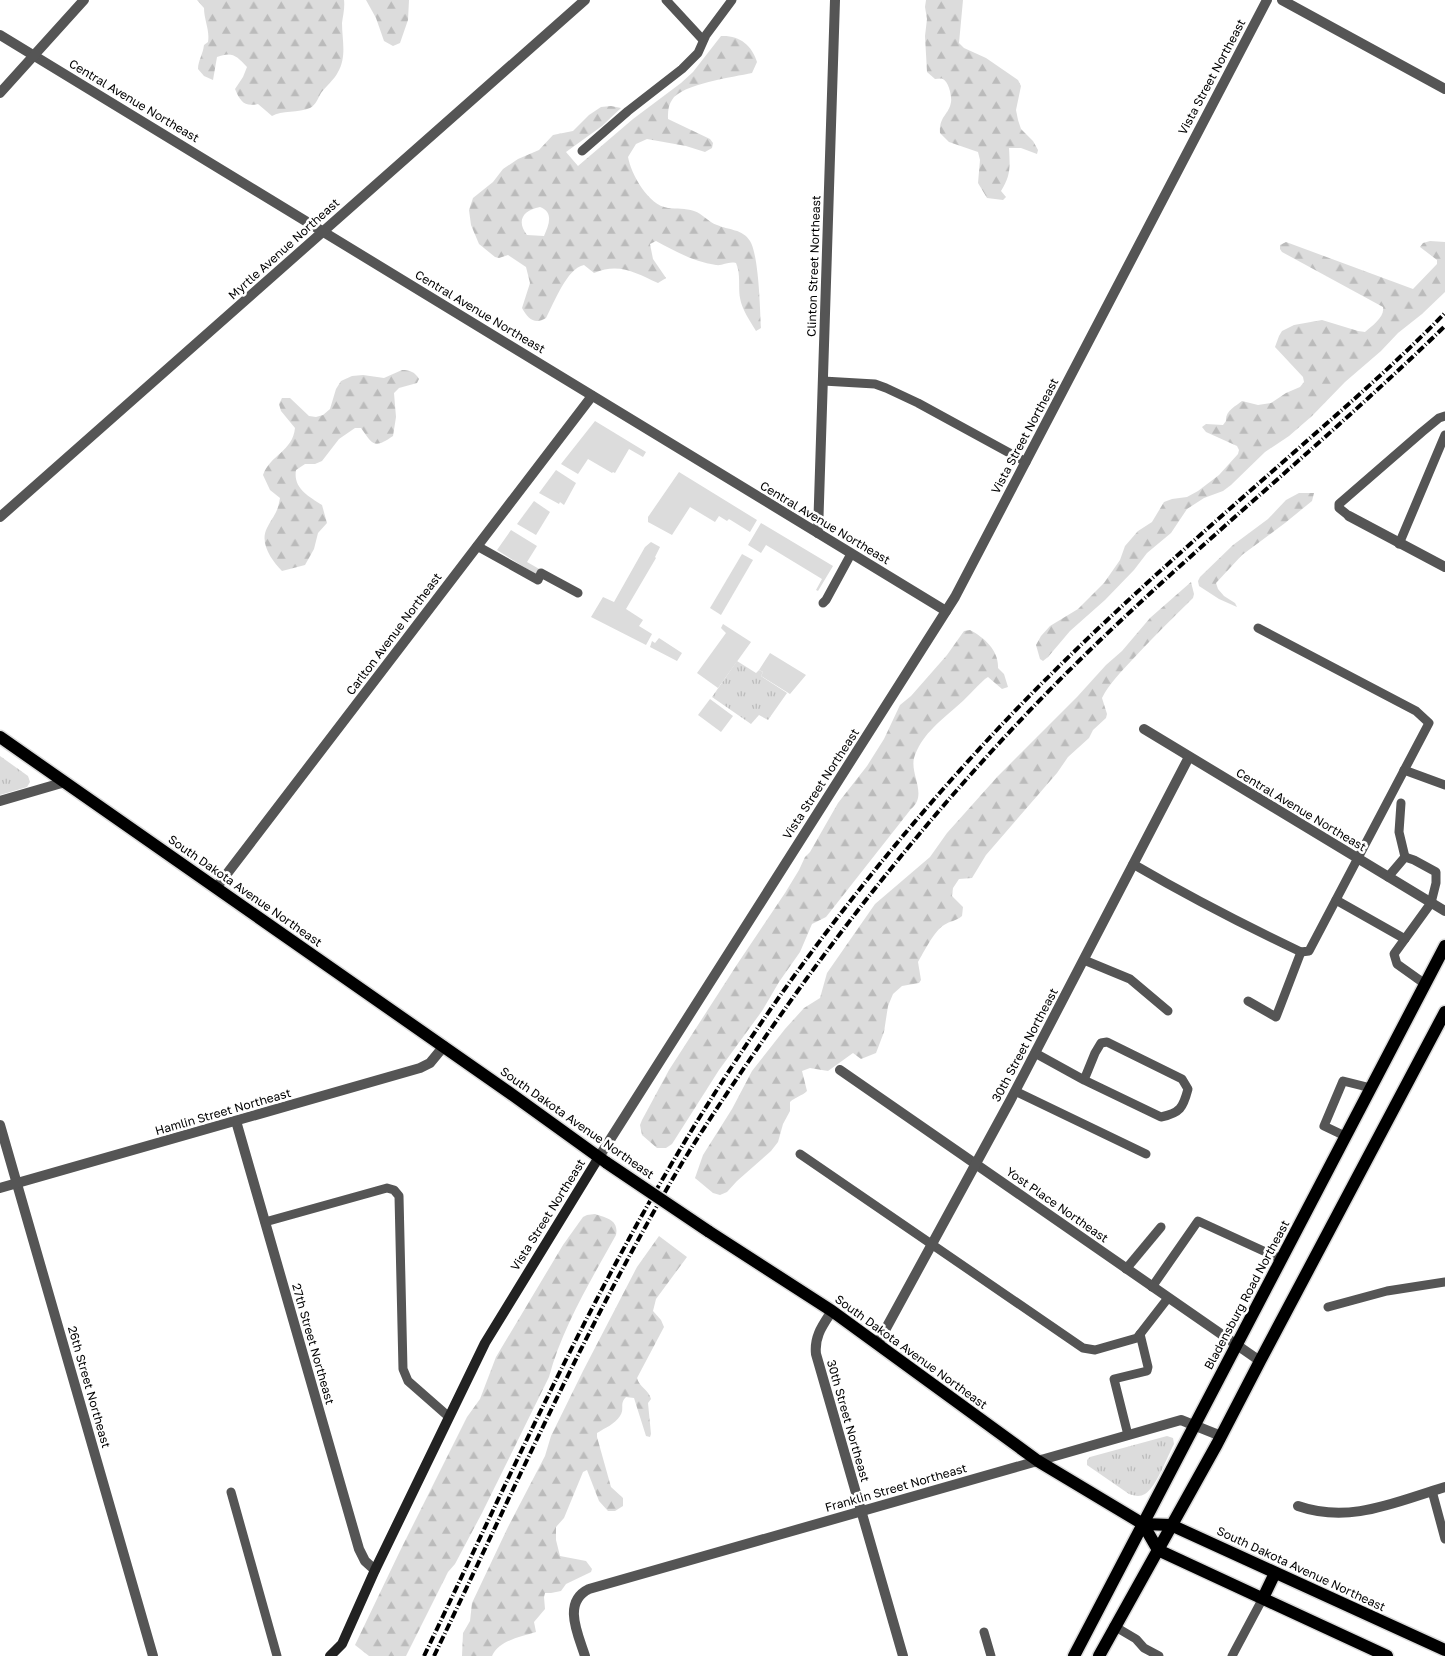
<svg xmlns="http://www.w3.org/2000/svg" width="1445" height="1656" font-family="'Golos Text',sans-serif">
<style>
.grass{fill:#dcdcdc}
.forest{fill:url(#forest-firs);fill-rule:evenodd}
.park{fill:url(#park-tufts)}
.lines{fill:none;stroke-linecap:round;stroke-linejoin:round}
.primary-casing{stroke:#dbdbdb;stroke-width:15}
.lane{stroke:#555;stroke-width:9}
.street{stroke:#555;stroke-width:10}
.secondary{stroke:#222;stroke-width:10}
.primary{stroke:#000;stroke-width:12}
.rail{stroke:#000;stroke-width:4;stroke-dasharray:8 2.5 1 2.5;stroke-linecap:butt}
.primary-bridge-casing{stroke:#dbdbdb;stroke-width:15;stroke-linecap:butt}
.primary-bridge{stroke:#000;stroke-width:12}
.labels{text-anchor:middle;stroke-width:5;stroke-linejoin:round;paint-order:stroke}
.street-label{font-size:12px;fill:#000;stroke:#fff}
</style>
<defs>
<pattern id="forest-firs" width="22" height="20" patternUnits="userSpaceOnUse" patternTransform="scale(1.25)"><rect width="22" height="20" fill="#dcdcdc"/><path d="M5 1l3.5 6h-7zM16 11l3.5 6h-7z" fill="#bbb"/></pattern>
<pattern id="park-tufts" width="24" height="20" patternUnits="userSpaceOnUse" patternTransform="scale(1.25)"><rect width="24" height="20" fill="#dcdcdc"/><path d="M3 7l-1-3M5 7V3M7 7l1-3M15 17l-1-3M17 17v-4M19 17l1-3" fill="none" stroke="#bbb"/></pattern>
</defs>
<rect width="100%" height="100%" fill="#fff"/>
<!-- grass -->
<g class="grass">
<polygon points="595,421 646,452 643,457 629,449 615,473 613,472 612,473 588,459 578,474 561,464"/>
<polygon points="556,470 576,483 564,505 560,502 559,504 539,493"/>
<polygon points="679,472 757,520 750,532 729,519 727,521 719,516 715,522 690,507 672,535 648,522 648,517"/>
<polygon points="534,501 550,512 536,535 517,524"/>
<polygon points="761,523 833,566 818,591 816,590 822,579 766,545 761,553 748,545"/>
<polygon points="511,530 537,546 527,562 541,570 538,576 497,550"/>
<polygon points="651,542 660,547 655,557 656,558 626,609 643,620 639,626 652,634 646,645 591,617 603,597 614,602 645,547"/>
<polygon points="742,554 753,560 721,615 710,608"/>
<polygon points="723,624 751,642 718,688 697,673 726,633 721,628"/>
<polygon points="659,638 682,653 677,661 650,647 652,641 655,643"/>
<polygon points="770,653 806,675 790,694 761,676 763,672 759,670"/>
<polygon points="710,699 733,716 721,732 698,715"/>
</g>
<!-- forest -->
<g class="forest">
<path d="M197 0H344C345 8 343 15 342 23 342 40 347 56 338 72 334 80 326 86 321 93 318 98 316 105 310 108 299 113 281 110 272 116L258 104C244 107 240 101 235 89L243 77 247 67C237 56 232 51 217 57L213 80 204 76 198 69C198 61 203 54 204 45L208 42C210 30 204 20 204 8Z"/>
<polygon points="366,0 409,0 408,20 400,43 393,46 384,41 376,18"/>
<path d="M926 0H963L959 43 964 48 986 58 1018 80 1021 86 1016 110 1018 120 1021 129 1033 141 1038 150 1037 154 1021 148H1009C1010 167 1011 175 1001 191L1006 197 1003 200 987 198 978 183 980 160 978 152 949 142 940 133C939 116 949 115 951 102 952 97 949 82 943 79 941 78 938 79 935 79L927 72 925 36 927 19 925 7Z"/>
<path d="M721 36C739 35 752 45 757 62L752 73C734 77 681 84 672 100 668 106 668 112 668 119L710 139 713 143 712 148 705 152 686 146 647 139 636 144 628 157C631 174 648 205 668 208 677 209 685 208 694 211 703 214 708 222 717 225 728 230 743 229 750 241 759 256 760 309 761 328L756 331C750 321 742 310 740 298 738 287 741 274 736 263 728 261 723 266 716 265 694 262 675 251 656 241L650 244 653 259 666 278 658 283C636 273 619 262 594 273L584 265C567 268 554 303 546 318 535 325 528 319 522 308L530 283 526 267 508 255 499 258 495 257 479 244 471 225 469 210 473 198 493 182 503 169 518 159 539 150 553 135 573 131 589 115 601 107 611 106 621 108 602 126 566 152 578 166 633 119 681 83 693 72ZM540 207C554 212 549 225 544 236L527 235C516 221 523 210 540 207Z"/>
<path d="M1430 241 1445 242V292L1422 314 1398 333 1381 351 1345 382 1312 416 1289 436 1265 452 1231 485 1223 491 1204 498 1187 509 1171 533 1147 553 1134 570 1105 600 1070 631 1048 657 1043 661 1040 659 1036 645 1041 636 1050 626 1078 609 1104 583 1120 560 1125 546 1138 531 1152 522 1164 502 1172 499 1187 497 1198 491 1219 475 1238 454 1239 450 1237 446 1206 432 1202 427 1206 424 1223 425 1226 421C1225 411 1236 406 1242 401L1258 405 1271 403 1286 393 1300 387 1304 382 1303 377 1275 347 1279 336 1282 331 1294 325 1322 320 1358 331 1365 332C1372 326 1385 317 1383 307L1282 252 1280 249V245L1286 242 1413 289 1437 264V260L1420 247 1423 243Z"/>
<path d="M402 370C410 370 415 372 419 379L417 383 399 388 394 393 396 417 393 436C374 449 373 445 361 428H355L339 439 322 461 315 464H305L296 470C293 488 308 496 322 505L327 523 318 533 314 549 305 565 282 571C272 561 259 543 267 528 274 514 277 515 280 498L270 490 263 475C270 455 293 451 295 428L281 411 279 404 282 398H290L309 416 316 417 323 415 330 409 336 389 341 381 352 376 363 375 384 378Z"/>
<polygon points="1299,493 1314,493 1312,501 1285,523 1242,555 1216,583 1218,589 1224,596 1235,603 1237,607 1219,599 1199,586 1198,581 1200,577 1233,545 1268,519 1286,500"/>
<path d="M1191 582 1194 594 1193 598C1172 619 1151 639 1132 660 1121 672 1109 684 1102 698L1107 714 1106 718 1093 730 1089 738 1068 757 1057 773 986 855 972 878 959 879 953 888 952 896 963 907 962 916C956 921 950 921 944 925 934 931 924 952 918 962L921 980 919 983 902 986 893 994 888 1006 884 1032 876 1053 861 1059 853 1053 828 1071 810 1068 802 1071 807 1091C802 1096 795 1097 790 1102V1111L783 1124 778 1142 771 1151 737 1181 727 1192 720 1195 713 1193 695 1178 703 1155 732 1109 752 1071 785 1029 804 1008 820 998 827 973 875 904 930 857 947 833 998 776 1077 697 1106 665 1122 651 1150 618Z"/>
<path d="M970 630C985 638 999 651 998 668L1004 674 1008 687 1002 689 988 677 985 679C975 688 966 699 955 708 938 723 921 736 914 758 910 775 928 795 911 809L830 912 826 917 812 924 800 952 779 982 762 1011 719 1070 672 1144 666 1148H657L642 1135 640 1125 642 1120 669 1070 738 963 785 893 799 870 805 857 810 852 838 803 867 766 884 739 900 705 911 696 947 655 964 631Z"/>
<path d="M595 1214C607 1218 619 1220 616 1235 592 1278 562 1328 549 1377L482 1513 455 1564 448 1572 406 1656H369L355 1645 399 1553 467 1417 480 1399 496 1357 563 1245 583 1217 587 1215Z"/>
<path d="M659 1236 687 1257 656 1299 653 1311 661 1320 664 1327 637 1378C639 1387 649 1390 651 1399L648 1403 651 1434 650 1437 646 1436 634 1398 626 1397C619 1404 625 1409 620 1416 615 1424 605 1428 597 1433V1437L611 1487 623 1498V1506L615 1511H608L599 1501 587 1470 583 1472 564 1518 556 1527V1540L560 1556 586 1561 592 1569 591 1572 566 1584 561 1591 551 1593H545L544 1597 545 1609 534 1622 536 1632C521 1637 499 1640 492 1656H462L463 1633 470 1621 472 1603 508 1527 545 1456 551 1436 583 1371 637 1267Z"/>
</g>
<!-- park -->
<g class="park">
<polygon points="737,661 756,673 759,670 763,672 761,676 787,693 768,720 759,715 751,724 712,697"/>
<polygon points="0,756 28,776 30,782 27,787 0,795"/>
<path d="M1167 1436 1173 1438 1174 1444C1168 1455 1156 1488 1145 1494 1140 1497 1135 1496 1129 1494L1087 1465V1460L1090 1457Z"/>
</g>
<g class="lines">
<defs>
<g id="primary">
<polyline points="0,737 507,1091 607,1163"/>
<polyline points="708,1231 832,1311 1038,1461 1143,1524 1158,1550 1387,1656"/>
<polyline points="1143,1524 1171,1525 1445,1650"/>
<polyline points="1263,1598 1275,1573"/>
<polyline points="1074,1656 1445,946"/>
<polyline points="1099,1656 1217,1444 1260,1361 1445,1012"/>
</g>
</defs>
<!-- primary casing -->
<use href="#primary" class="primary-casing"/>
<!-- lane -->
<g class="lane">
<polyline points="666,0 703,40"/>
<polyline points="582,151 628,111 682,69 698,53 706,35 732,0"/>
<polyline points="823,381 875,384 886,388 918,403 1026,462"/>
<polyline points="1349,516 1339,508 1339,504 1422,432 1439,418 1445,416"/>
<polyline points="1399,544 1445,435"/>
<polyline points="477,546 538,580 541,573 578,593"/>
<polyline points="823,603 826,600 851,554"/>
<polyline points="1404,770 1445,785"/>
<polyline points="1401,803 1399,832 1405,857"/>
<path d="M1133 864C1188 896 1244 925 1301 952L1309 951 1429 723 1416 711 1258 628"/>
<polyline points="1388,877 1405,857 1414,860 1436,872 1436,883 1431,903 1394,954 1397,964 1425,984"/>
<polyline points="1336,900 1405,939"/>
<polyline points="1084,960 1130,979 1168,1011"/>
<polyline points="1248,1001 1276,1017 1301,952"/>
<path d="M1035 1053 1084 1080 1161 1117C1180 1113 1183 1108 1188 1089L1182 1079 1107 1042 1101 1043 1095 1053 1084 1080"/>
<polyline points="1015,1091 1146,1154"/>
<polyline points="1345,1136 1324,1126 1343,1081 1371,1088"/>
<polyline points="800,1154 1083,1348 1095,1350 1137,1338 1168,1298"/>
<polyline points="265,1222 387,1188 394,1190 399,1196 403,1369 408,1381 449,1417"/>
<polyline points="1126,1269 1161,1227"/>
<polyline points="1152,1287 1198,1221 1281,1259"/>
<polyline points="1328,1307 1387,1291 1445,1282"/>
<polyline points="1128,1435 1114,1379 1147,1371 1148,1367 1140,1334"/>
<polyline points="1432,1491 1445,1539"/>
<polyline points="231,1492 277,1656"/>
<polyline points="1114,1626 1136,1639 1144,1648 1159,1656"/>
<polyline points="984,1632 991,1656"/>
<polyline points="1232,1656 1263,1598"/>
</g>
<!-- street -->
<g class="street">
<polyline points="1282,0 1445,89"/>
<polyline points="0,35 946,611"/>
<polyline points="0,93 84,0"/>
<polyline points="1349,516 1445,567"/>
<polyline points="0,517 585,0"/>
<polyline points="818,533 835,0"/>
<polyline points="1144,729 1445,911"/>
<polyline points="0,801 65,782"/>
<polyline points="216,888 592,396"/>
<polyline points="840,1070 1260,1361"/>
<polyline points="236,1121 359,1549 365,1561 375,1570"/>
<polyline points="0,1125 153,1656"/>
<polyline points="599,1157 955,597 1267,0"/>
<polyline points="0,1188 420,1068 430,1063 444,1046"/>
<path d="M832 1311C823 1325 814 1336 816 1354L903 1656"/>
<polyline points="878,1343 1010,1101 1189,757"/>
<path d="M1298 1506C1350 1524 1395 1502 1445 1487"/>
<path d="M585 1656C578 1634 562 1602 589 1589L1181 1420 1221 1436"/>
</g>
<!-- secondary -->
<polyline class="secondary" points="330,1656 342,1644 375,1570 485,1343 599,1157"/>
<!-- primary -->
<use href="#primary" class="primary"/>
<!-- rail -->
<g class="rail">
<path d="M424 1656C504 1489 580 1318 675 1158 769 999 883 849 1011 715 1102 620 1201 534 1300 447 1349 404 1399 360 1445 313"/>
<path d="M434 1656C514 1490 588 1321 682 1163 706 1124 731 1087 757 1049 835 935 921 826 1016 725 1150 582 1305 462 1445 326"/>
</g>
<defs>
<polyline id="primary-bridge" points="607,1163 708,1231"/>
</defs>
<!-- primary-bridge casing -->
<use href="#primary-bridge" class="primary-bridge-casing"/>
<!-- primary-bridge -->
<use href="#primary-bridge" class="primary-bridge"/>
</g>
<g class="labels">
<!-- street labels -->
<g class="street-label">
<text transform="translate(1212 77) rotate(-62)" y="4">Vista Street Northeast</text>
<text transform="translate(134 101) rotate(31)" y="4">Central Avenue Northeast</text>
<text transform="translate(284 249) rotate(-42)" y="4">Myrtle Avenue Northeast</text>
<text transform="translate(814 266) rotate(-88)" y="4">Clinton Street Northeast</text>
<text transform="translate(480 312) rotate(31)" y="4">Central Avenue Northeast</text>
<text transform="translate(1025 436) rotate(-62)" y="4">Vista Street Northeast</text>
<text transform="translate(825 523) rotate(31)" y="4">Central Avenue Northeast</text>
<text transform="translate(394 634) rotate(-53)" y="4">Carlton Avenue Northeast</text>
<text transform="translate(821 784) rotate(-57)" y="4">Vista Street Northeast</text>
<text transform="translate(1301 810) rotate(31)" y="4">Central Avenue Northeast</text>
<text transform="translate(245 891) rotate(35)" y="4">South Dakota Avenue Northeast</text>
<text transform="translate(1025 1045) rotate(-62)" y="4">30th Street Northeast</text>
<text transform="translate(223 1112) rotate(-16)" y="4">Hamlin Street Northeast</text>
<text transform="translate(577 1123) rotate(35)" y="4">South Dakota Avenue Northeast</text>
<text transform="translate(1057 1205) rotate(35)" y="4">Yost Place Northeast</text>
<text transform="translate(548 1215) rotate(-58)" y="4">Vista Street Northeast</text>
<text transform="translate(1247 1295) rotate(-62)" y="4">Bladensburg Road Northeast</text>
<text transform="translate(313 1344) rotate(74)" y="4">27th Street Northeast</text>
<text transform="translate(911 1352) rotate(36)" y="4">South Dakota Avenue Northeast</text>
<text transform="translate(89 1387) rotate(74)" y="4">26th Street Northeast</text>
<text transform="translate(848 1421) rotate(74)" y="4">30th Street Northeast</text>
<text transform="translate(896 1488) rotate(-16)" y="4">Franklin Street Northeast</text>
<text transform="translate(1301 1569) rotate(25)" y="4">South Dakota Avenue Northeast</text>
</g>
</g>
</svg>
